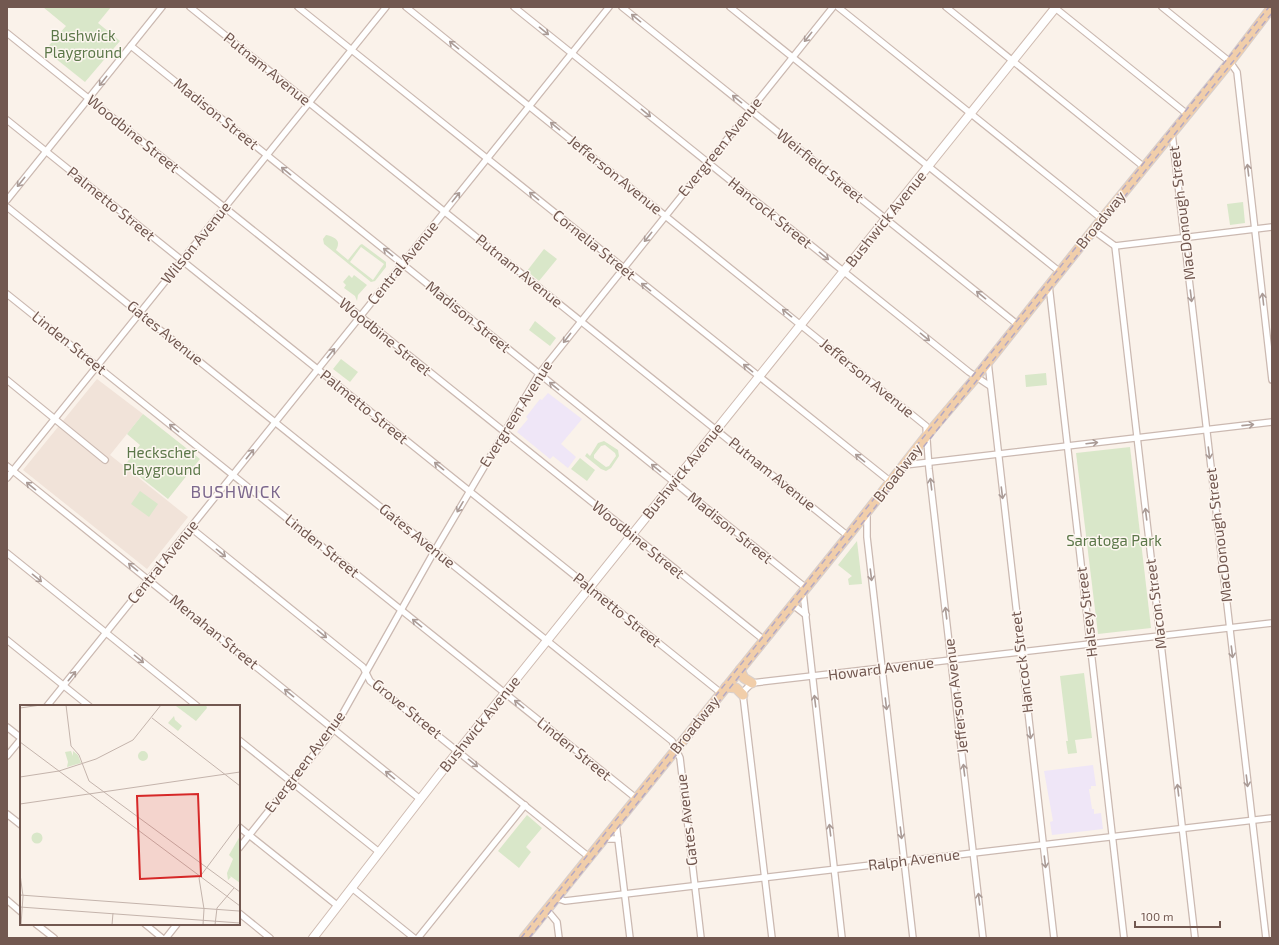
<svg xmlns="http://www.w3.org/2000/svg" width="1279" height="945" font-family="'Exo 2',sans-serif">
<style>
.residential{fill:#f1e3d9}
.education{fill:#efe6f7}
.green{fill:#d9e7c9;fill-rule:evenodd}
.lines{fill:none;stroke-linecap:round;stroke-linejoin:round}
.street-casing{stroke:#cbb9b1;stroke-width:8}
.secondary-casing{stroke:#cfbbb1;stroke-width:10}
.primary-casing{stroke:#d8d0ce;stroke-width:11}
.street{stroke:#fff;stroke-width:5.5}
.secondary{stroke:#fff;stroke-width:8}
.primary{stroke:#f1ceaa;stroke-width:9}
.rail{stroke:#b4a9c3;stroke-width:1.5;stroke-dasharray:6 4;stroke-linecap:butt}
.oneway{stroke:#aa9b96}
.labels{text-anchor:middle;stroke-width:3;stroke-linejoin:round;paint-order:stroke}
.park-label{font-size:15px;fill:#5c7749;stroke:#fdf6f0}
.street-label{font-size:15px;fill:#725850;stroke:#fdf6f0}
.quarter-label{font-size:17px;letter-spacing:1px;fill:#7c688d;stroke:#fdf6f0}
.inset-road{fill:none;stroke:#c4b4ac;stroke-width:1}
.view{fill:#d62828;fill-opacity:0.15;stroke:#d62828;stroke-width:2}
.inset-edge{fill:none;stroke:#725850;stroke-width:2}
</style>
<rect width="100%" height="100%" fill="#faf2ea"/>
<!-- residential -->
<polygon class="residential" points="97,379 143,414 110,455 188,517 147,569 23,470"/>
<!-- education -->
<g class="education">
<polygon points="548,393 582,419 561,444 576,457 568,468 553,456 550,459 517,432 528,419 526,417 540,399 542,400"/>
<polygon points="1093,765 1096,786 1091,786 1091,789 1089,789 1092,809 1094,809 1094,814 1101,813 1103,829 1052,835 1050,822 1053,821 1044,771"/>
</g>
<!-- green -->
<g class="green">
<polygon points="43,7 111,7 98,23 120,41 85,82 45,50 66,26"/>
<polygon points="1243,202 1245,223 1230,225 1227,204"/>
<path d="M326 235C330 235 339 239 338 244 338 246 337 248 336 250L348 260 360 245 362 244 386 262V267L375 281 371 282 324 244 323 239ZM361 247 384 264 373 280 350 262Z"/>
<polygon points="544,249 557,259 539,281 527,271"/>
<polygon points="349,275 352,278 354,275 367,285 358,295 357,301 355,296 344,288 346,285 343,282"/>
<polygon points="535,321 556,338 550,346 529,330"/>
<polygon points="341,359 358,372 350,382 333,369"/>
<polygon points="1046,373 1047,385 1026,387 1025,375"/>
<polygon points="143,414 200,459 168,499 125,465 140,445 127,434"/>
<path d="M604 441 618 450 619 456 611 468 606 471 601 469 585 456 587 453 590 456 598 443ZM605 445 615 453 616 456 609 466 606 467 594 458V455L601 446Z"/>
<polygon points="1130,447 1151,628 1098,634 1076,453"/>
<polygon points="580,458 595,470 587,481 571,469"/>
<polygon points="140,491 158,504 149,517 131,504"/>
<polygon points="857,541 862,584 849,585 848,579 852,576 838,565"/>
<polygon points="1084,673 1092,738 1075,740 1077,753 1068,754 1066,741 1068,741 1060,676"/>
<polygon points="527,815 542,828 526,847 531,852 519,868 498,851"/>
</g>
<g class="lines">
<defs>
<g id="street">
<polyline points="190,7 848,536"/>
<polyline points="298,7 891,482"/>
<polyline points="406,7 926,426 929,469 983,938"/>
<polyline points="514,7 969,372 990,386"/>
<polyline points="622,7 1018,325"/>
<polyline points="730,7 1060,272"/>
<polyline points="838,7 1102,219"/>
<polyline points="946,7 1144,167"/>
<polyline points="1054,7 1187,114"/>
<polyline points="1162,7 1230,62 1237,72 1272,380"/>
<polyline points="7,33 764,640"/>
<polyline points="131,46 806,588"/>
<polyline points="7,120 721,693"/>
<polyline points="1172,133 1266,938"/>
<polyline points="7,200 162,7"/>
<polyline points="7,207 672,741 680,758 701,938"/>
<polyline points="1093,230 1115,246 1272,227"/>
<polyline points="1115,246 1195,938"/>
<polyline points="1049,285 1124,938"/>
<polyline points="7,294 637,799"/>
<polyline points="988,362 1054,938"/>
<polyline points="7,380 105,460"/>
<polyline points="905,465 1272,422"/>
<polyline points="7,466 420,799"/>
<polyline points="7,478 386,7"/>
<polyline points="867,513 867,537 913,938"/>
<polyline points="191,528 363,667 370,681 589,857"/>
<polyline points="7,553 197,706"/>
<polyline points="803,592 842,938"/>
<polyline points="793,605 806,615"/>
<polyline points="7,640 89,706"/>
<polyline points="47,706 609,7"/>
<polyline points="7,727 21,738"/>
<polyline points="239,740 379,852"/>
<polyline points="7,756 21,739"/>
<polyline points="7,814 21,825"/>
<polyline points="616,823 630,938"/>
<polyline points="239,827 338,906"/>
<polyline points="604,839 618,839"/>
<polyline points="239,848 334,729 435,550 539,374 833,7"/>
<polyline points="352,888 414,938"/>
<polyline points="556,898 565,901 1272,818"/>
<polyline points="7,900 21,912"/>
<polyline points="547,910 557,922 559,938"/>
<polyline points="239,913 270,938"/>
<polyline points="36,924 54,938"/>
<polyline points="145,924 162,938"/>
<polyline points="166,938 177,924"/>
<polyline points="418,938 525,805"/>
<polyline points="772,938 743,695 745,690 752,683 1272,623"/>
</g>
<polyline id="secondary" points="313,938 439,775 1056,7"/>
<g id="primary">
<polyline points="740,670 744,678 752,683"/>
<polyline points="726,687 736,688 743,695"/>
<polyline points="524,938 848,536 932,429 973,381 1102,219 1230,62 1272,7"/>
</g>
</defs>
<!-- street casing -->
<use href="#street" class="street-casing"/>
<!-- secondary casing -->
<use href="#secondary" class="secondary-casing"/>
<!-- primary casing -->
<use href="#primary" class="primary-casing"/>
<!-- street -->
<use href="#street" class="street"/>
<!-- secondary -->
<use href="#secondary" class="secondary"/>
<!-- primary -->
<use href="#primary" class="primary"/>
<!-- rail -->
<g class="rail">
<polyline points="521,938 1269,7"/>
<polyline points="529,938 1272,13"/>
</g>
</g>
<!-- one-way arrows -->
<defs><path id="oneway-shaft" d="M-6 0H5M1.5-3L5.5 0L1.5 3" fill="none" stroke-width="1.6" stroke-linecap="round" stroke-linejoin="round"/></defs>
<g class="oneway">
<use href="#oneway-shaft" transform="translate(636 18) rotate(-141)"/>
<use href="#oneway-shaft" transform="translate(544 31) rotate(39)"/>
<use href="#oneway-shaft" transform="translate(808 37) rotate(129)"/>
<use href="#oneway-shaft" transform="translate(454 45) rotate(-141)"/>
<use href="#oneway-shaft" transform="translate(103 81) rotate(129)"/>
<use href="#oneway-shaft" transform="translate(737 99) rotate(-141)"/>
<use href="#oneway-shaft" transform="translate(646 113) rotate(39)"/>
<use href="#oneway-shaft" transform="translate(555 126) rotate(-141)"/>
<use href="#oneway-shaft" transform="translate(1248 170) rotate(-97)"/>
<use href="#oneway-shaft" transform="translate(286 171) rotate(-141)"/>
<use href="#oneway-shaft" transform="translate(21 182) rotate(129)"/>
<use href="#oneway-shaft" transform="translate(534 196) rotate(-141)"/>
<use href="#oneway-shaft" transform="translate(456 197) rotate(-51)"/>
<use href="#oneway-shaft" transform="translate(648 237) rotate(129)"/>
<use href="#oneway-shaft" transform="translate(388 252) rotate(-141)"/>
<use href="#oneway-shaft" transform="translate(824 256) rotate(39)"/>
<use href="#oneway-shaft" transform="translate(646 287) rotate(-141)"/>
<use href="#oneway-shaft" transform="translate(981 295) rotate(-141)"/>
<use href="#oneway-shaft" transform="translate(1191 296) rotate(83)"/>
<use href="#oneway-shaft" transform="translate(1263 299) rotate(-96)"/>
<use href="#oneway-shaft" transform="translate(787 313) rotate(-141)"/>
<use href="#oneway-shaft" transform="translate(925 337) rotate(39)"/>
<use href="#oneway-shaft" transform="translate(567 338) rotate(128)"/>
<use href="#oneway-shaft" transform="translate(331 353) rotate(-51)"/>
<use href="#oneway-shaft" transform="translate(748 368) rotate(-141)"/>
<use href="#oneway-shaft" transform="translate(554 386) rotate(-141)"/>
<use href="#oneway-shaft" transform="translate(1248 425) rotate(-6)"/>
<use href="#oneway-shaft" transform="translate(174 428) rotate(-141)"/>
<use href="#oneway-shaft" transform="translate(1092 443) rotate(-7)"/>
<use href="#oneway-shaft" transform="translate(1209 453) rotate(83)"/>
<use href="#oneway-shaft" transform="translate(250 454) rotate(-51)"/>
<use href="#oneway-shaft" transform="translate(860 458) rotate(-141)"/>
<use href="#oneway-shaft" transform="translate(439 466) rotate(-141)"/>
<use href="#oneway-shaft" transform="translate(656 468) rotate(-141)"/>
<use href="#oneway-shaft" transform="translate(931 484) rotate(-97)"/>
<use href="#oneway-shaft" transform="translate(31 486) rotate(-141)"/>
<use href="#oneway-shaft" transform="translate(1002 493) rotate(83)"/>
<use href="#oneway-shaft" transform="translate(460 507) rotate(120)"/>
<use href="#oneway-shaft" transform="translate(1146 514) rotate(-97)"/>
<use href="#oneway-shaft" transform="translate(221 553) rotate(39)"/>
<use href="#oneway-shaft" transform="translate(133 567) rotate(-141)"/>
<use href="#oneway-shaft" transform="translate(871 575) rotate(83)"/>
<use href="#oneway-shaft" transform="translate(37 578) rotate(39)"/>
<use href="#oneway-shaft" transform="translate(946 613) rotate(-97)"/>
<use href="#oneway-shaft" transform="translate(417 623) rotate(-141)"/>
<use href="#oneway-shaft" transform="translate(322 634) rotate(39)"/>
<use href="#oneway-shaft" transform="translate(1232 652) rotate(83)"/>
<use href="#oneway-shaft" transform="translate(139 659) rotate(39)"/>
<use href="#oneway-shaft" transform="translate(72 676) rotate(-51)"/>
<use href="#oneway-shaft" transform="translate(289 693) rotate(-141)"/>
<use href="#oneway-shaft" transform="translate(815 701) rotate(-97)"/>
<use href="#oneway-shaft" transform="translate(519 704) rotate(-141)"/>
<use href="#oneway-shaft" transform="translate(886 704) rotate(83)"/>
<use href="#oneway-shaft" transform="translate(1030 733) rotate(83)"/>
<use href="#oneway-shaft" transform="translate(473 763) rotate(39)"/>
<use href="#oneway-shaft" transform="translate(964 770) rotate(-97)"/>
<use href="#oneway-shaft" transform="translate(390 775) rotate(-141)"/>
<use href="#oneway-shaft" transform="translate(1247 781) rotate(83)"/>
<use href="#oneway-shaft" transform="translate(1178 790) rotate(-97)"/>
<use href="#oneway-shaft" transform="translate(830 830) rotate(-97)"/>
<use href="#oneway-shaft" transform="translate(901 833) rotate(83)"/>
<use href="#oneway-shaft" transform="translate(1045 862) rotate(83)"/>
<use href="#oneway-shaft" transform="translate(979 899) rotate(-97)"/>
</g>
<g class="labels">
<!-- park labels -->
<g class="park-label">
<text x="83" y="41">Bushwick<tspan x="83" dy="17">Playground</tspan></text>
<text x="162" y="458">Heckscher<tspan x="162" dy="17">Playground</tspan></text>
<text x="1114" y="546">Saratoga Park</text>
</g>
<!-- street labels -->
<g class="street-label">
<text transform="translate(267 69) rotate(39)" y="5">Putnam Avenue</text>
<text transform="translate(216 114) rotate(39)" y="5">Madison Street</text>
<text transform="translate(133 134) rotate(39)" y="5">Woodbine Street</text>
<text transform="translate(720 147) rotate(-51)" y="5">Evergreen Avenue</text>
<text transform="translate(820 166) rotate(39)" y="5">Weirfield Street</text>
<text transform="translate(615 175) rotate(39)" y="5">Jefferson Avenue</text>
<text transform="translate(111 204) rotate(39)" y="5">Palmetto Street</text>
<text transform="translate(770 213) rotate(39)" y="5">Hancock Street</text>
<text transform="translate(1182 213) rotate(-97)" y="5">MacDonough Street</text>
<text transform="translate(886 219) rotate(-51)" y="5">Bushwick Avenue</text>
<text transform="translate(1101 220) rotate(-51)" y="5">Broadway</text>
<text transform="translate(196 243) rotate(-51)" y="5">Wilson Avenue</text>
<text transform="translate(594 245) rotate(39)" y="5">Cornelia Street</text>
<text transform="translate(403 263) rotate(-51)" y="5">Central Avenue</text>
<text transform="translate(519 271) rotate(39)" y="5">Putnam Avenue</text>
<text transform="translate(468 317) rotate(39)" y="5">Madison Street</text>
<text transform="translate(165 333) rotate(39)" y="5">Gates Avenue</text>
<text transform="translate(385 337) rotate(39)" y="5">Woodbine Street</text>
<text transform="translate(69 343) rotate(39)" y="5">Linden Street</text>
<text transform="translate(867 378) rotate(39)" y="5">Jefferson Avenue</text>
<text transform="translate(364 407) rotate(39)" y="5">Palmetto Street</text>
<text transform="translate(516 414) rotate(-58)" y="5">Evergreen Avenue</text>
<text transform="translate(683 471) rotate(-51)" y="5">Bushwick Avenue</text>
<text transform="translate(898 473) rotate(-52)" y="5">Broadway</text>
<text transform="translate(772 474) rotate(39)" y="5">Putnam Avenue</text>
<text transform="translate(730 528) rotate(39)" y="5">Madison Street</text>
<text transform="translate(1219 535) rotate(-97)" y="5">MacDonough Street</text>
<text transform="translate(417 536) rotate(39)" y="5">Gates Avenue</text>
<text transform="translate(638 540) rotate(39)" y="5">Woodbine Street</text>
<text transform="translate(322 546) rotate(39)" y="5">Linden Street</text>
<text transform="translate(163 562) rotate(-51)" y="5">Central Avenue</text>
<text transform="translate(1156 604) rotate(-97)" y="5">Macon Street</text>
<text transform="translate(617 610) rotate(39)" y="5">Palmetto Street</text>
<text transform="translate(1087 612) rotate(-97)" y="5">Halsey Street</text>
<text transform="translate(214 632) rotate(39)" y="5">Menahan Street</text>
<text transform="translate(1022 662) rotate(-97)" y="5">Hancock Street</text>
<text transform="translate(881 669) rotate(-7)" y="5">Howard Avenue</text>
<text transform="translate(956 696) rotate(-97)" y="5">Jefferson Avenue</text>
<text transform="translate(407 709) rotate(39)" y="5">Grove Street</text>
<text transform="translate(480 724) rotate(-51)" y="5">Bushwick Avenue</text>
<text transform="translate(695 725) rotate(-51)" y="5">Broadway</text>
<text transform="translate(574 749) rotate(39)" y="5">Linden Street</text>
<text transform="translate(305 762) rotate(-53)" y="5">Evergreen Avenue</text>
<text transform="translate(687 820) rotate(-97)" y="5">Gates Avenue</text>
<text transform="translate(914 860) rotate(-7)" y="5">Ralph Avenue</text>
</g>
<!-- quarter labels -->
<g class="quarter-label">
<text x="236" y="498">BUSHWICK</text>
</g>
</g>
<!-- overview -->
<g transform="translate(20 705)">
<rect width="220" height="220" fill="#faf2ea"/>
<path d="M186 0 187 3 176 16 156 1ZM154 11 155 15 162 21 158 26 148 18ZM118 51a5 5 0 1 1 10 0a5 5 0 1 1-10 0ZM51 46 53 51V46L58 50 61 58 47 62 48 57 45 47ZM11.5 133a5.5 5.5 0 1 1 11 0a5.5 5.5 0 1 1-11 0ZM220 131V178L209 170 211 172 208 175 207 168 213 154 209 150Z" fill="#d9e7c9"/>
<path class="inset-road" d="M46 0 51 41 59 50 69 76 220 187M0 3 21 0M132 13 220 81M0 37 220 201M0 55V36M0 72 39 66 76 54 113 35 141 0M0 99 220 67M0 169 3 191 1 220M0 190 219 206M0 202 220 218M92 220 93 208M183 220 184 204 179 173 220 118M195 220 197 203 214 183"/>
<path class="view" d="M178 89 181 171 120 174 117 91Z"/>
<rect width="220" height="220" class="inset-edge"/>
</g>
<!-- border -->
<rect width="1279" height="945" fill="none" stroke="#725850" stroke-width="16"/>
<!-- scale -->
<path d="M1135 921v6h85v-6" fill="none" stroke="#725850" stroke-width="2"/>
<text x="1141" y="921" font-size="12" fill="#725850" stroke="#fdf6f0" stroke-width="3" paint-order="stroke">100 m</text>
</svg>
